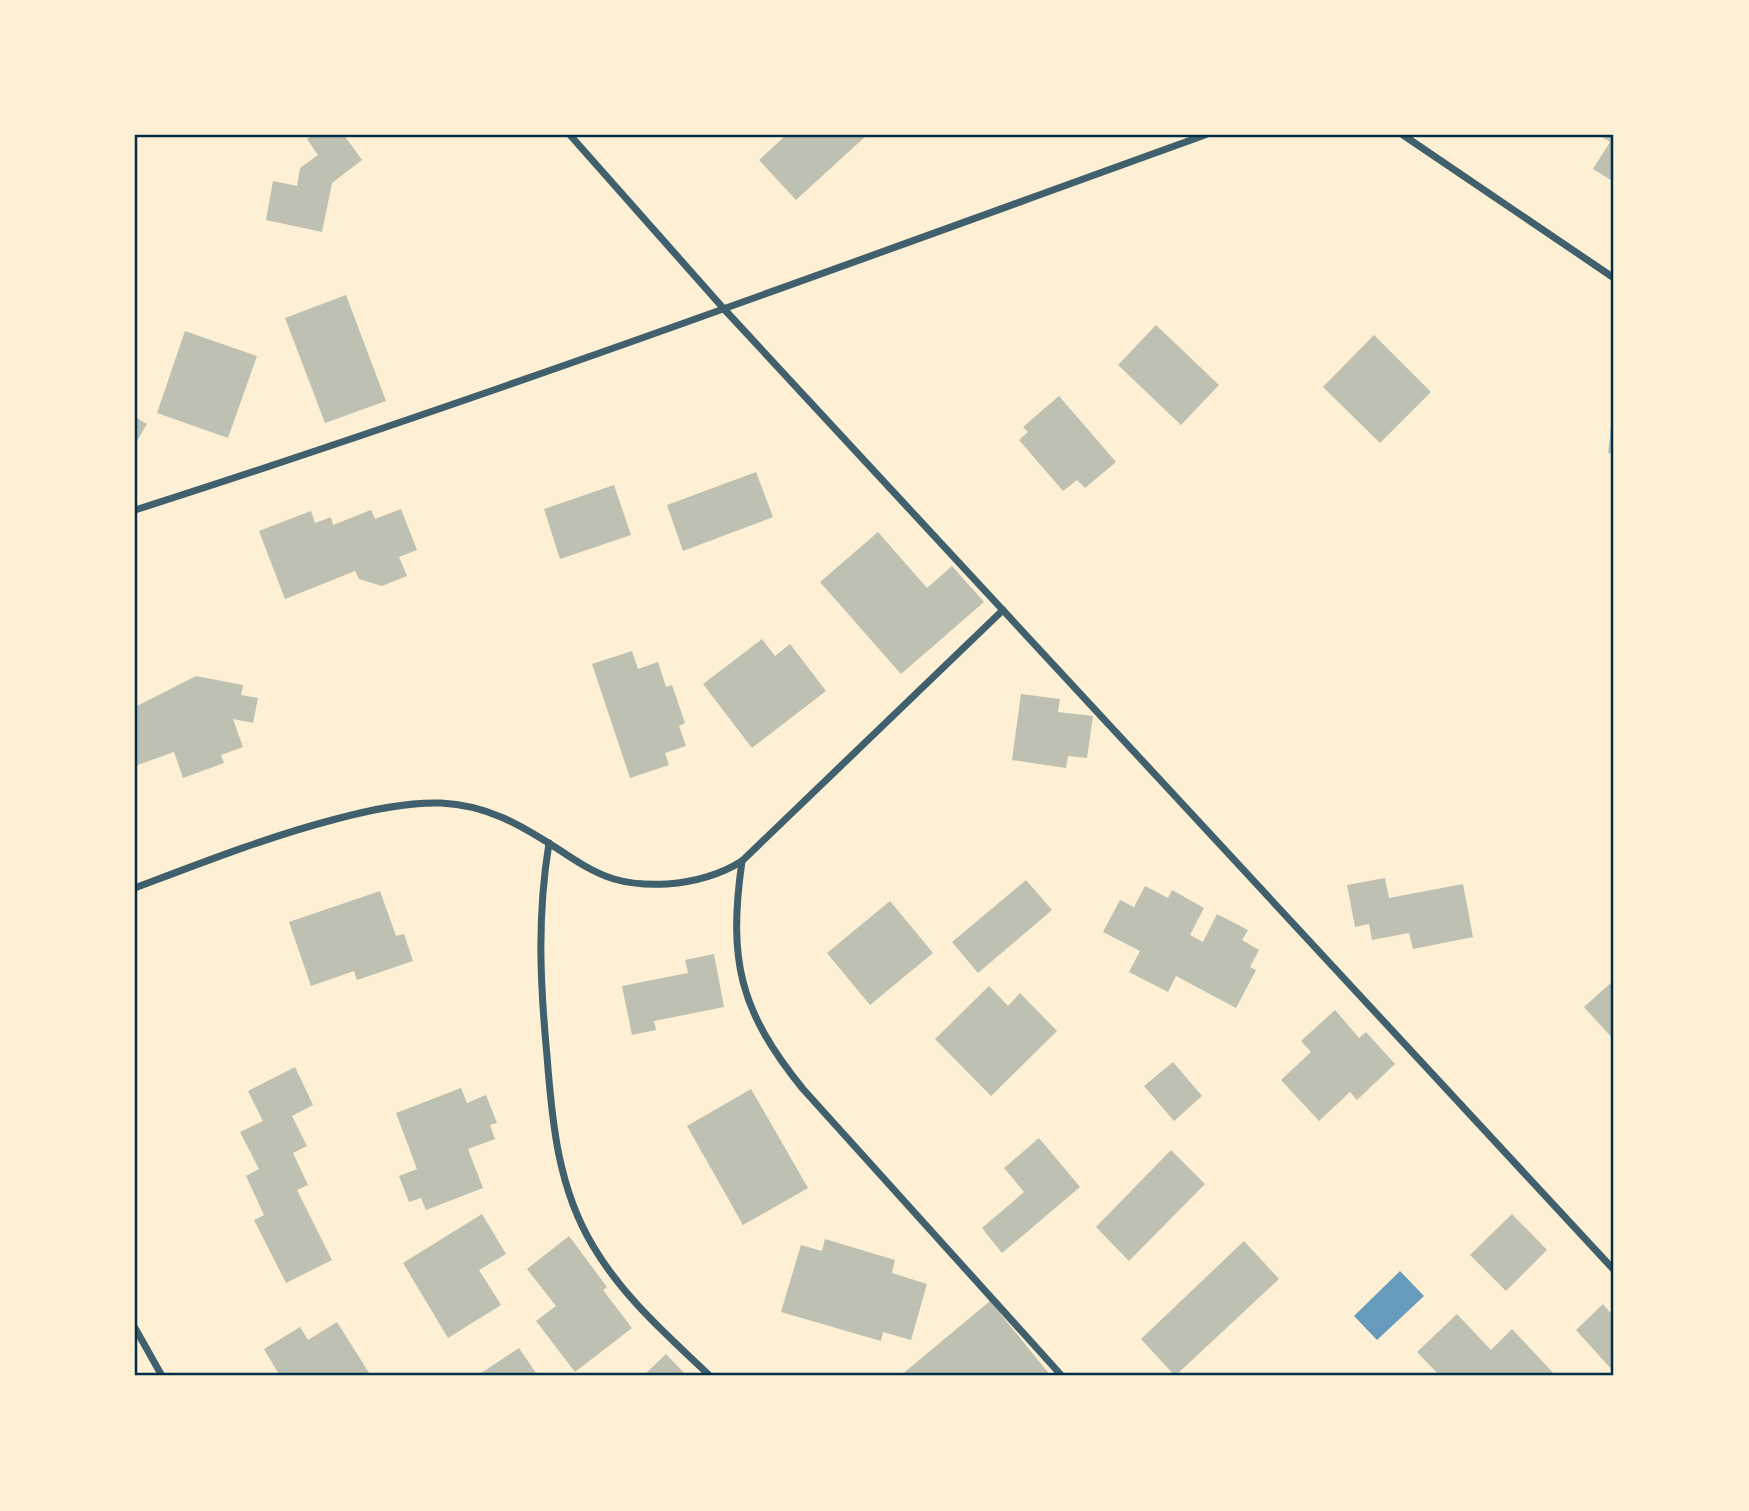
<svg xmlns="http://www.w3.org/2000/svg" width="1749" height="1511" font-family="Cabin,sans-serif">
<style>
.water{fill:#669bbc}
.building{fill:#bec0b2}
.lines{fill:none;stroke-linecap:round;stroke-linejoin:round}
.minor{stroke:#3f606c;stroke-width:7}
.neatline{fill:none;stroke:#003049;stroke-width:2.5}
</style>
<rect width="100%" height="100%" fill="#fdf0d5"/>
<!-- water -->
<polygon class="water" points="1400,1271 1424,1296 1377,1340 1354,1316"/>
<!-- building -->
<g class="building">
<polygon points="313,135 344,135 362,160 332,183 322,232 266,220 273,181 297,186 300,168 318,155 307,139"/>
<polygon points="786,135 867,135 796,200 759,160"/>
<polygon points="1599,135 1614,135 1614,182 1593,169 1610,142"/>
<polygon points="346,295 386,401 325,423 285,318"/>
<polygon points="1156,325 1219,385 1181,425 1118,365"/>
<polygon points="185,331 257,356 228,438 157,413"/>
<polygon points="1374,335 1431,392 1380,443 1323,387"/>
<polygon points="1059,396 1116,462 1085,488 1077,480 1063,491 1019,440 1028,432 1023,427"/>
<polygon points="135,417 147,424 135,444"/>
<polygon points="1611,426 1614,426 1614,454 1608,453"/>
<polygon points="756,472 773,517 683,551 667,505"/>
<polygon points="614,485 631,535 560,559 544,509"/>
<polygon points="401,509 417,550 399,557 407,576 382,586 359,579 355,571 285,599 259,531 311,511 315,523 331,517 333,525 371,510 375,519"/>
<polygon points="878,532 927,588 952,566 984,602 901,674 820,582"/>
<polygon points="762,639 775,656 790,644 826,691 752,748 703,684"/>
<polygon points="632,651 638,669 658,662 666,687 672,685 685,723 679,726 686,746 665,753 669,765 630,778 592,664"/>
<polygon points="196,676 243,685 241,695 258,698 253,723 233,719 243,747 221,755 224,763 183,778 174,752 135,766 135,707"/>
<polygon points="1021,694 1060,699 1058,712 1093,716 1087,758 1068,756 1066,768 1012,760"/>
<polygon points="1385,878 1389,898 1463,884 1473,937 1413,949 1409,933 1372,940 1369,924 1355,927 1347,885"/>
<polygon points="1026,880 1052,910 978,973 952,942"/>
<polygon points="1145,886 1168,898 1172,890 1204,908 1190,935 1203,942 1217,914 1248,930 1242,940 1259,950 1250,967 1256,970 1236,1008 1176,976 1168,992 1129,972 1140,951 1103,932 1120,900 1134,907"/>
<polygon points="380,891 396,936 404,934 413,961 357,980 354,971 311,986 289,922"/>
<polygon points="890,901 933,953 870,1005 827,953"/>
<polygon points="714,954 724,1007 654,1021 656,1030 632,1035 622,986 688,973 685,960"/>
<polygon points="1614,980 1614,1040 1584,1007"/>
<polygon points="989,986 1008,1006 1020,993 1057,1031 991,1096 935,1039"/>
<polygon points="1335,1010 1359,1038 1366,1032 1395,1064 1357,1100 1350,1092 1319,1121 1281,1080 1311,1052 1301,1041"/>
<polygon points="1173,1062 1202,1096 1174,1121 1144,1086"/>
<polygon points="295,1067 313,1105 292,1116 307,1146 293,1153 308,1185 297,1190 332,1260 286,1283 254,1220 264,1215 246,1176 259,1169 240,1132 263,1121 248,1091"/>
<polygon points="461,1088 467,1103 486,1095 497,1123 490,1125 495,1139 468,1149 483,1188 426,1210 421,1198 409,1202 399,1176 417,1169 396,1113"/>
<polygon points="751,1089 808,1188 743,1225 687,1126"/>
<polygon points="1039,1138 1080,1187 1002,1253 982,1228 1024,1192 1004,1168"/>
<polygon points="1171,1150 1205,1184 1129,1261 1096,1227"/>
<polygon points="482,1214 506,1254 479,1270 501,1305 448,1338 403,1263"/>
<polygon points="1512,1214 1547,1250 1506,1291 1470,1255"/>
<polygon points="569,1236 607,1287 603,1290 632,1328 575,1372 536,1321 556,1306 527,1269"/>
<polygon points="825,1239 895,1260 892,1273 927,1284 911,1340 883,1332 881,1341 781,1312 801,1245 822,1251"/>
<polygon points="1244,1241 1279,1279 1175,1376 1141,1339"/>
<polygon points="990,1301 1051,1376 900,1376"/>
<polygon points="1603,1304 1614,1317 1614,1372 1576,1330"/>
<polygon points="1457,1314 1491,1350 1512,1329 1556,1376 1464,1376 1462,1374 1460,1376 1440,1376 1417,1352"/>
<polygon points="337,1322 371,1376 280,1376 264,1349 300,1327 308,1340"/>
<polygon points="519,1348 538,1376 483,1376 481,1373"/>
<polygon points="666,1354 687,1376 643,1376"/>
</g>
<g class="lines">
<!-- minor -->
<g class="minor">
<polyline points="570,135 724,309 1614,1270"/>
<polyline points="1403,135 1614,278"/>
<path d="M135 510C495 395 850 263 1205 135"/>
<path d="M549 843C537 917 540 982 547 1056 552 1122 558 1188 593 1246 623 1297 667 1335 710 1376"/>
<path d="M742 861C728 960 739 1010 803 1089L1062 1376"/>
<path d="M135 888C201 863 267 837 336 819 370 810 406 802 441 803 487 805 521 825 558 849 576 861 594 873 614 879 631 884 649 885 667 884 693 882 720 875 742 861L1003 610"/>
<polyline points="135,1328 162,1376"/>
</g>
</g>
<!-- border -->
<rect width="1749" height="1511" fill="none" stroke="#fdf0d5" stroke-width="273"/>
<rect x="136" y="136" width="1476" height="1238" class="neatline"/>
</svg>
